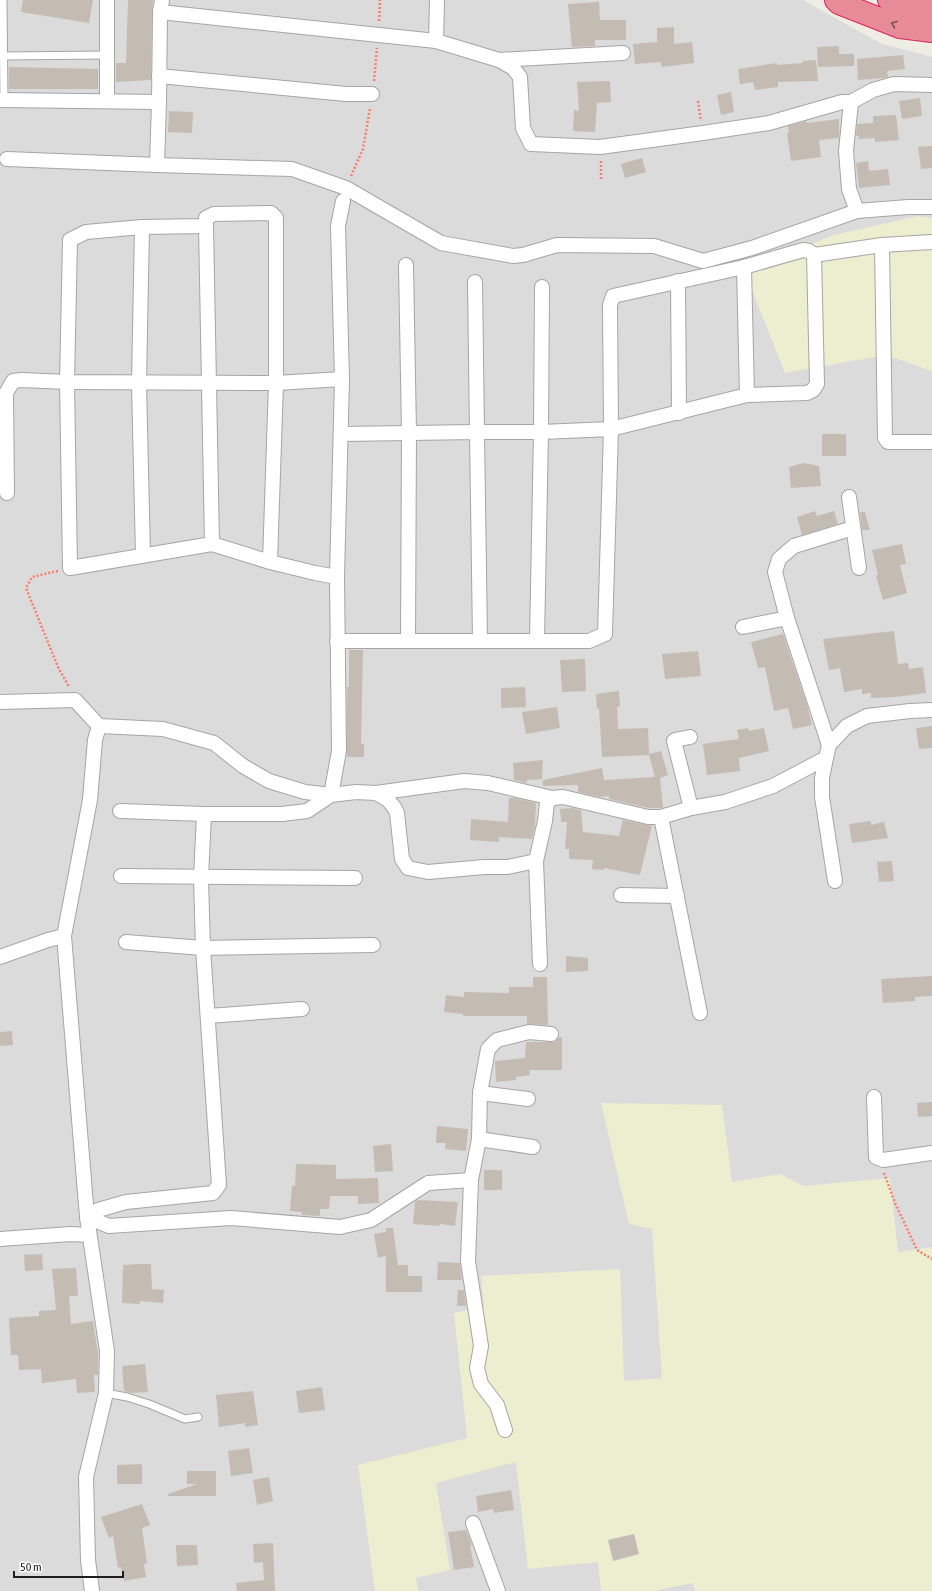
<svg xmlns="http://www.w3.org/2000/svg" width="932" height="1591" font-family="'Asap Condensed',sans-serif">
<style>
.residential{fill:#dcdbdb}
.farmland{fill:#ebeecf}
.building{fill:#c4bbb3}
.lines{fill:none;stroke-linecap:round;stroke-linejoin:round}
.service-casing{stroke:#a5a5a5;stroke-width:9}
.minor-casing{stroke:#a5a5a5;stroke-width:16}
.motorway-casing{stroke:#dc225c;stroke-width:24}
.path{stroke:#fb7d69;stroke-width:2.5;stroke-dasharray:2 2;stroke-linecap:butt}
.service{stroke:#fff;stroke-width:7}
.minor{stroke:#fff;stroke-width:14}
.motorway{stroke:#e78b99;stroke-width:22}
.oneway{stroke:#784f55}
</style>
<rect width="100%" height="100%" fill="#efece4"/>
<!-- residential -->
<polygon class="residential" points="0,0 803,0 882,44 932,57 932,1591 0,1591"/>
<!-- farmland -->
<g class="farmland">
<polygon points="918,216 932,218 932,371 886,355 785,373 744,270 834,235"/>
<polygon points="601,1103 722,1105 732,1182 780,1174 804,1186 890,1178 898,1252 932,1247 932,1591 695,1591 693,1583 653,1591 601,1591 598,1562 528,1569 516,1462 436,1483 450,1570 416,1578 418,1591 375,1591 358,1465 467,1438 454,1313 484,1306 481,1276 620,1269 624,1381 662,1378 652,1229 629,1224"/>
</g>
<!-- building -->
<g class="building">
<polygon points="23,0 93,0 89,23 21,12"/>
<polygon points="128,0 153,0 152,12 151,80 116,82 116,63 126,63"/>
<polygon points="599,2 600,20 626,20 626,40 595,40 595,46 572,47 568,4"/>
<polygon points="674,27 674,44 692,42 694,63 661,67 661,62 635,64 633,44 657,42 657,28"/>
<polygon points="839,46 839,54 854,54 854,66 818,67 817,47"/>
<polygon points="903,55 905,69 887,71 888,77 884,78 858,80 857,59"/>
<polygon points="816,60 818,81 778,82 778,87 755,90 753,82 740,84 738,69 777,63 777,65 803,63 802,61"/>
<polygon points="9,67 98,69 98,89 9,89"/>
<polygon points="610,81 611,102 597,103 595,132 573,131 574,110 579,111 577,82"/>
<polygon points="731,92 734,112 721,115 717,95"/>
<polygon points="920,98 922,116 902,119 899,101"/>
<polygon points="169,111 193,112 192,133 168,132"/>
<polygon points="896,115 899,140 875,142 875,138 859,139 859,136 856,136 857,124 873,123 873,116"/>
<polygon points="839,119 839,138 819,140 821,157 791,161 787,133 789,133 788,126 807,121 807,123"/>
<polygon points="932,146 932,168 921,169 918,147"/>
<polygon points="642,158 646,172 625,178 621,164"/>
<polygon points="868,161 869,171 888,169 890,185 859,188 856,163"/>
<rect x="822" y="434" width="24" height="22"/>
<polygon points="804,463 819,466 821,486 791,488 789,467"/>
<polygon points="815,511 817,516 834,511 838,524 802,535 797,517"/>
<polygon points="860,512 865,512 870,530 862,530"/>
<polygon points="902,544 906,564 900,565 907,593 883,600 876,576 878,575 872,550"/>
<polygon points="894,631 898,664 908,663 909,669 923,667 926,693 895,697 871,698 871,693 862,694 862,689 844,692 840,668 829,670 823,639"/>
<polygon points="783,634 807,705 812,725 793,729 788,708 774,711 765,667 758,668 751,642"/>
<polygon points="349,650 363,650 361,744 364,744 364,757 347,757 347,687 349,687"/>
<polygon points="698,651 701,676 665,679 662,654"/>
<polygon points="585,659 586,691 562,692 560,660"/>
<polygon points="525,687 526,707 501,708 501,688"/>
<polygon points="619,691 620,706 617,707 618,729 648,728 649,754 661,751 668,775 660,778 663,808 649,808 609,799 609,796 600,797 578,792 578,785 543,786 543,780 602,768 604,780 655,777 649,755 602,757 599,708 597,709 596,694"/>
<polygon points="557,707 560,728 526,734 522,712"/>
<polygon points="932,726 932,748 919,749 916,728"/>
<polygon points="748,728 749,731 764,728 769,751 739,758 740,771 707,775 703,744 739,739 737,730"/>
<polygon points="543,760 542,779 527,780 527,783 514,780 513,763"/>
<polygon points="509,798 515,798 536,803 535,826 532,839 499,837 499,842 470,840 471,819 508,822"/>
<polygon points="572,808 581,810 583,832 619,836 623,820 652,826 640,875 604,868 604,870 592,869 593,860 569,859 569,849 565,849 567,822 561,822 560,809"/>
<polygon points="871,821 871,825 884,822 888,838 852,843 849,824"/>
<polygon points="892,861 894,881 879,882 877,862"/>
<polygon points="566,956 588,958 588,971 566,972"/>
<polygon points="932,976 932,996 915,997 915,1001 883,1003 881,979"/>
<polygon points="533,977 547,977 548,1025 527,1024 527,1016 463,1016 463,1014 444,1012 446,995 464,997 464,992 509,993 509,987 533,987"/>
<polygon points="12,1031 13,1045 0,1046 0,1032"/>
<polygon points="559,1037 562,1037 562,1070 529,1070 530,1075 516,1077 516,1080 496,1082 495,1061 525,1058 526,1042 555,1042"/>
<polygon points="932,1102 932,1116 918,1117 917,1103"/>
<polygon points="437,1126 468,1129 466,1151 445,1149 446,1143 436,1143"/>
<polygon points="391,1144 393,1171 375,1172 373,1146"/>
<polygon points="296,1164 336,1165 336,1179 378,1178 379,1203 358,1204 358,1196 330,1196 329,1209 320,1209 320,1216 302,1215 302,1212 290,1211 292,1185 295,1186"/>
<rect x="484" y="1170" width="18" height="20"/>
<polygon points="418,1200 458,1202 455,1226 440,1224 440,1226 413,1224 415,1202"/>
<polygon points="386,1228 393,1228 398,1265 408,1265 408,1276 422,1276 422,1292 386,1292 386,1256 378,1258 374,1234 386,1232"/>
<polygon points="42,1254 43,1270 25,1271 24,1255"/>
<polygon points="438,1262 460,1263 462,1280 437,1280"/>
<polygon points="139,1264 151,1264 152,1289 164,1290 163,1303 140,1301 140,1304 122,1303 123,1265"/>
<polygon points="76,1268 78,1296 69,1296 71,1324 93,1321 98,1354 98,1375 94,1375 95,1392 77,1393 76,1379 42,1383 41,1369 19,1370 18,1355 11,1355 9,1318 39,1316 39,1311 56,1310 52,1269"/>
<polygon points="458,1290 464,1290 466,1306 457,1306"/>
<polygon points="145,1364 148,1392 131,1393 124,1391 122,1366"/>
<polygon points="322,1387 325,1410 299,1413 296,1391"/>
<polygon points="253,1391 258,1425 245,1427 245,1423 219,1427 216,1395"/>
<polygon points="249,1448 253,1473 231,1476 228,1451"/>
<polygon points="142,1464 142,1484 117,1484 117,1465"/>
<polygon points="187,1471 216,1471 216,1496 168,1496 168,1494 197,1484 187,1484"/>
<polygon points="269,1477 273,1501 257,1505 253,1480"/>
<polygon points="511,1490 514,1510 494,1513 493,1509 478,1512 476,1496"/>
<polygon points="142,1504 150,1525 142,1528 147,1563 144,1564 146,1577 124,1581 121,1567 118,1568 113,1536 109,1538 101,1517"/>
<polygon points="466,1530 472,1545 470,1545 474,1567 454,1570 448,1532"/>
<polygon points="634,1534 639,1554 613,1561 608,1540"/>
<polygon points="273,1543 275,1591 237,1591 236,1583 264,1580 263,1562 254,1563 253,1544"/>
<polygon points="176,1545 197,1545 198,1565 177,1566"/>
</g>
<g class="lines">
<defs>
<g id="service">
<polyline points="3,0 4,100"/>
<polyline points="3,56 107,55"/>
<polyline points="106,1393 127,1397 149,1404 185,1419 198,1417"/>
</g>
<g id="minor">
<polyline points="107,0 107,101"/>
<polyline points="160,12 436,41 499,60 513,68 520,77 523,128 531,144 600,147 703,133 769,123 842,102 851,102 846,151 849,189 857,211 908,207 932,207"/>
<polyline points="436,41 437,0"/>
<polyline points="499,60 623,53"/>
<polyline points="159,76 346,94 372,94"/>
<polyline points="0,100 159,102 160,12 162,0"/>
<polyline points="159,102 157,165 292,169 346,188 441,243 513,256 523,255 557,245 654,246 703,261 752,248 857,211"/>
<polyline points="851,102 873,90 894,84 932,85"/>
<polyline points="7,159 157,165"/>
<polyline points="206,226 212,544"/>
<polyline points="142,227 139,383 143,556"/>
<polyline points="882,245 885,438 888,442 932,442"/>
<polyline points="814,255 882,245 932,242"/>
<polyline points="744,267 747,395"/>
<polyline points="678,281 679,413"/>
<polyline points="341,434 477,432 480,641"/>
<polyline points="7,493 6,393 13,381 21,380 67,382 276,383 270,562"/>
<polyline points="849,497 859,568"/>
<polyline points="337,577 315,573 270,562 212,544 70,568 67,382 70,240 86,232 142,227 206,226 206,218 214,214 271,213 276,218 276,383 342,379"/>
<polyline points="743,627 787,618"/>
<polyline points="337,641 408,641 409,433 406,265"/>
<polyline points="408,641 589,641 605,634 611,429 610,305 613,296 744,267 803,250 809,251 814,255 817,384 813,390 807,393 747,395 611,429 541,432 477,432 475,282"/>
<polyline points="537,641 541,432 542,287"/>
<polyline points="0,702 75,700 99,726 163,729 214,743 243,766 269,781 305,792 331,795 356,792 376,793 387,799 394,807 397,813 402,859 408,868 428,872 484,867 508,867 536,861 545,821 547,803 552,798 563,797 648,817 661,817 691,808 725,802 773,786 826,758 829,745 847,726 867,716 910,711 932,710"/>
<polyline points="99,726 95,740 90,800 64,936 87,1217 109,1226 231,1218 340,1227 371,1220 428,1183 471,1180 479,1139 480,1093 488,1049 497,1040 529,1032 551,1034"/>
<polyline points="690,737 675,740 674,741 691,808"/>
<polyline points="829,745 787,618 775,572 779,559 794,546 853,528"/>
<polyline points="826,758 822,778 822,797 835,881"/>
<polyline points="376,793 464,781 488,783 552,798"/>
<polyline points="120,811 204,814"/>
<polyline points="661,817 700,1013"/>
<polyline points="536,861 540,964"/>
<polyline points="121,876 355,878"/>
<polyline points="621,895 677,896"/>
<polyline points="126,942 203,948 373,945"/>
<polyline points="0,957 48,940 64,936"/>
<polyline points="208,1016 302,1009"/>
<polyline points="480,1093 528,1099"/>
<polyline points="874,1097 876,1157 883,1160 932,1153"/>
<polyline points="479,1139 533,1147"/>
<polyline points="471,1180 468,1261 481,1346 477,1368 481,1384 497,1405 505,1430"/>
<polyline points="0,1239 71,1234 89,1235"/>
<polyline points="473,1523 498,1591"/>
<polyline points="92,1591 88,1560 86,1477 106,1393 107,1351 87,1217 98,1210 126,1202 213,1193 219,1185 203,948 201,878 204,814 282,814 307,811 331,795 339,751 337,577 342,379 338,226 343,201"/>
</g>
<g id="motorway">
<polyline points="836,0 839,3 900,27 932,31"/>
<polyline points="889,0 905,6 932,10"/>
</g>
</defs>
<!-- service casing -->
<use href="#service" class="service-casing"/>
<!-- minor casing -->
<use href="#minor" class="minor-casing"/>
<!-- motorway casing -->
<use href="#motorway" class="motorway-casing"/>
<!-- path -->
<g class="path">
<polyline points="379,21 380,0"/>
<polyline points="374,81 377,48"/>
<polyline points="698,101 701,121"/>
<polyline points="601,161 601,181"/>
<polyline points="351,176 363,149 370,108"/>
<polyline points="58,571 32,577 26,588 58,667 69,687"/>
<polyline points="884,1173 895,1203 917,1250 932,1259"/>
</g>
<!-- service -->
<use href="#service" class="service"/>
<!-- minor -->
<use href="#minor" class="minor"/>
<!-- motorway -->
<use href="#motorway" class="motorway"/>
</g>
<!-- one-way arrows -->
<defs><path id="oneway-chevron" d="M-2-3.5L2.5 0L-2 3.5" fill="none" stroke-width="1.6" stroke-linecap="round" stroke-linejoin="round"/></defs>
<use class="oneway" href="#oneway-chevron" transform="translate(894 24) rotate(-159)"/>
<!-- scale -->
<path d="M14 1571v6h109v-6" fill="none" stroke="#1e1e1e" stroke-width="2"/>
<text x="20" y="1571" font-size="12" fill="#1e1e1e" stroke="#ffffff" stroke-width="3" paint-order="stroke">50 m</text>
</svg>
